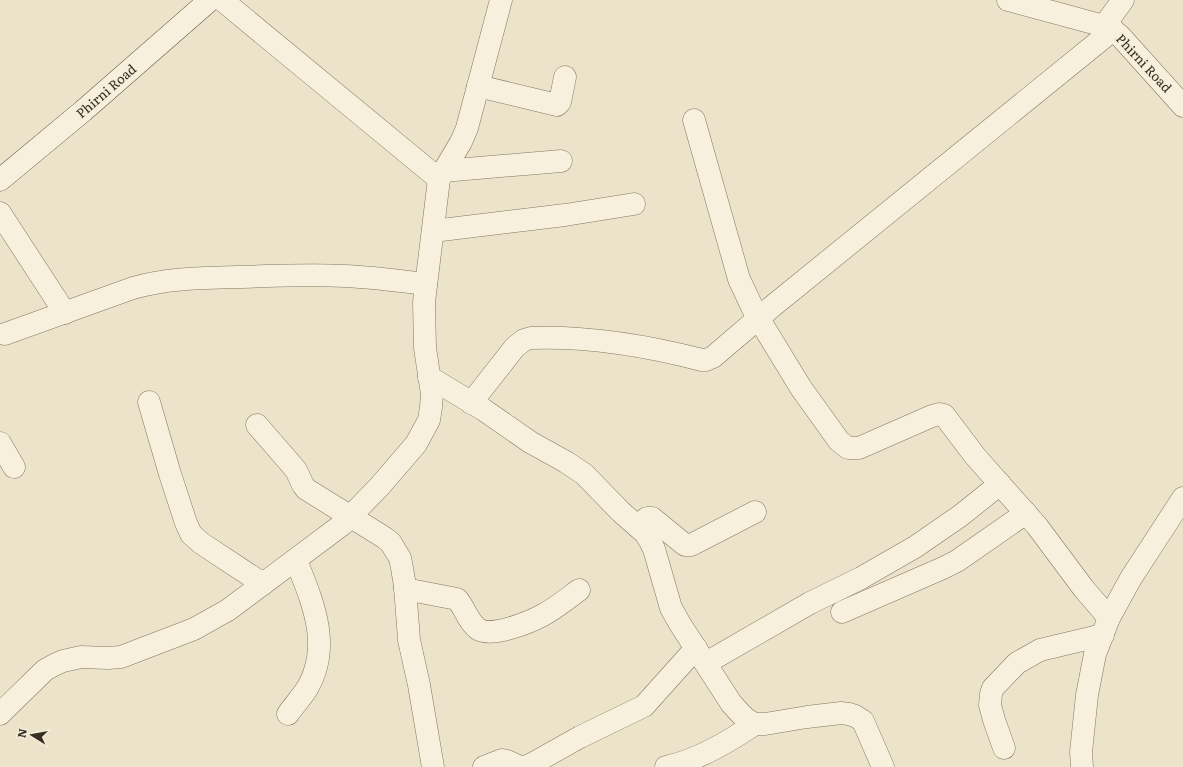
<svg xmlns="http://www.w3.org/2000/svg" width="1183" height="767" font-family="Literata,serif">
<style>
.lines{fill:none;stroke-linecap:round;stroke-linejoin:round}
.street-casing{stroke:#877660;stroke-width:23}
.secondary-casing{stroke:#695843;stroke-width:23}
.street{stroke:#f6f0dd;stroke-width:22}
.secondary{stroke:#f6f0dd;stroke-width:22}
.labels{text-anchor:middle;stroke-width:3;stroke-linejoin:round;paint-order:stroke}
.street-label{font-size:13px;fill:#392e22;stroke:#f3edd9}
</style>
<rect width="100%" height="100%" fill="#ebe3ca"/>
<g class="lines">
<defs>
<g id="street">
<polyline points="222,0 439,179"/>
<polyline points="1008,0 1104,26 1113,30 1121,37 1183,106"/>
<polyline points="1104,26 1123,0"/>
<polyline points="478,86 557,105 560,102 565,77"/>
<polyline points="694,120 739,279 754,311 801,388 839,441 848,448 859,448 932,416 939,414 944,415 975,456 1037,526 1084,589 1109,618"/>
<polyline points="443,171 561,161"/>
<polyline points="0,213 65,313"/>
<polyline points="433,231 565,215 634,204"/>
<path d="M5 334 133 288C168 278 202 278 238 277 274 276 309 274 345 276 372 277 399 281 426 284"/>
<polyline points="429,377 484,410 530,442 566,462 584,474 621,512 645,533 650,541 654,549 671,608 680,624 731,703 739,712 746,719 755,724 765,724 807,717 841,713 849,714 855,716 863,721 883,767"/>
<polyline points="149,402 170,474 186,523 191,534 201,543 263,584"/>
<path d="M471 403 515 347 524 340 531 338C587 336 648 346 702 360H706L713 357 774 305 1113 30"/>
<polyline points="257,425 296,470 303,485 306,489 385,538 391,543 395,550 400,558 402,568 405,586 409,640 419,685 433,767"/>
<polyline points="0,443 14,467"/>
<polyline points="637,526 647,518 652,518 685,545 691,545 755,512"/>
<path d="M405 589 457 599C465 608 468 622 478 629 492 638 530 622 543 615 556 608 567 599 579 590"/>
<polyline points="842,612 943,568 957,561 1026,513"/>
<polyline points="706,663 810,603 861,578 915,547 960,516 1000,484"/>
<polyline points="0,714 45,670 54,665 63,661 81,657 108,658 121,657 194,629 228,610 343,524 379,487 416,444 429,420 431,407 432,394 425,348 424,302 439,179 461,142 467,128 501,0"/>
<path d="M288 714C294 705 302 697 308 687 332 644 312 601 296 560"/>
<polyline points="1004,748 994,720 990,705 991,694 993,688 1017,663 1040,650 1103,635"/>
<polyline points="484,767 502,760 507,761 520,767"/>
<polyline points="524,767 530,765 580,737 644,706 696,648"/>
<path d="M666 767C698 760 728 742 755 724"/>
<polyline points="1082,767 1081,752 1087,695 1095,654 1109,618 1131,578 1183,498"/>
</g>
<polyline id="secondary" points="0,180 83,111 210,0"/>
</defs>
<!-- street casing -->
<use href="#street" class="street-casing"/>
<!-- secondary casing -->
<use href="#secondary" class="secondary-casing"/>
<!-- street -->
<use href="#street" class="street"/>
<!-- secondary -->
<use href="#secondary" class="secondary"/>
</g>
<g class="labels">
<!-- street labels -->
<g class="street-label">
<text transform="translate(1144 63) rotate(47)" y="5">Phirni Road</text>
<text transform="translate(106 91) rotate(-41)" y="5">Phirni Road</text>
</g>
</g>
<!-- north arrow -->
<g transform="translate(32 735) rotate(281)" stroke="#f3edd9" stroke-width="3" paint-order="stroke">
<path d="M0-3L7 15L0 10L-7 15Z" fill="#392e22"/>
<text y="-6" font-size="11" font-weight="bold" text-anchor="middle" fill="#392e22">N</text>
</g>
</svg>
